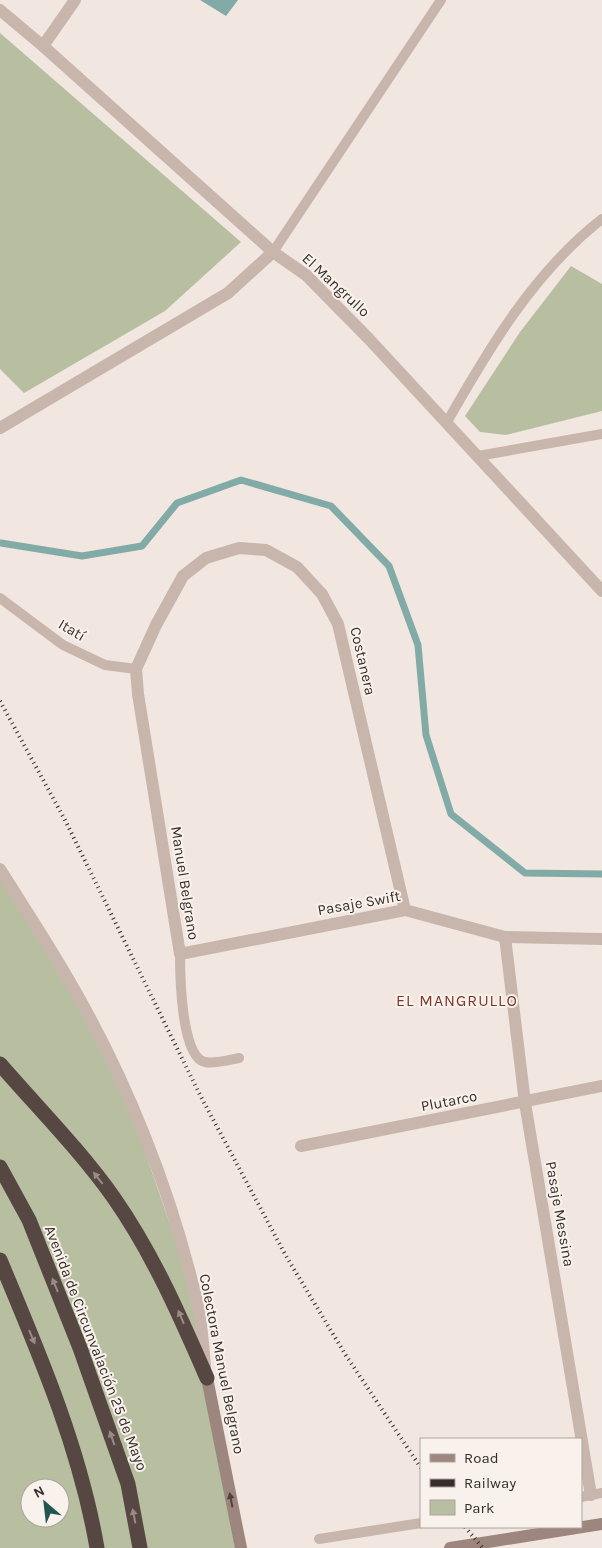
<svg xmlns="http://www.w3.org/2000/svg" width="602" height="1548" font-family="Karla,sans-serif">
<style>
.green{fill:#b8bfa1;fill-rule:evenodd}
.water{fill:#82aba8}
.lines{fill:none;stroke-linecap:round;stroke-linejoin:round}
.stream{stroke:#82aba8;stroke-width:7}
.lane{stroke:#c8b6ad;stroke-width:10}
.street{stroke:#c8b6ad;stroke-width:12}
.secondary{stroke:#9c867e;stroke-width:12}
.highway{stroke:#574743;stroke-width:15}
.rail{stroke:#372d2b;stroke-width:4;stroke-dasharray:1 4;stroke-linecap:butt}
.oneway{fill:#988b87}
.oneway2{fill:#504340}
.labels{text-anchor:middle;stroke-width:4;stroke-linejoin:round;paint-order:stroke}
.street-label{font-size:15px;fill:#372d2b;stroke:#f9f2ec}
.neighbourhood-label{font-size:16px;letter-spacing:1px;fill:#7f352c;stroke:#f9f2ec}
</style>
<rect width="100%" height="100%" fill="#f1e7e0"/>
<!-- green -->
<g class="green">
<polygon points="0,33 241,242 165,311 24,393 0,369"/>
<polygon points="571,266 602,284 602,411 506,435 480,432 465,416 520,332"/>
<path d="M0 869 118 1073 197 1303 241 1548H0ZM30 1488H60V1518H30Z"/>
</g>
<!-- water -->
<polygon class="water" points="200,0 238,0 226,16"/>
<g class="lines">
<!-- stream -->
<polyline class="stream" points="1,543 82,556 142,546 177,503 241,480 331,506 389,566 418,645 426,735 451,814 525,873 602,874"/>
<!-- lane -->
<g class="lane">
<polyline points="273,252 441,0"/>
<path d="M447 422C489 348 534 272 602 219"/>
<polyline points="478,456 602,434"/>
<polyline points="0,598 63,645 105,665 136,669"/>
<path d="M180 954C180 973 181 1058 205 1062 214 1064 229 1060 239 1058"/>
<polyline points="581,1497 602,1493"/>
<polyline points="319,1539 421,1523"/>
</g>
<!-- street -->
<g class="street">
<polyline points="0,10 43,46 273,252 306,275 369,339 602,591"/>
<polyline points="43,46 75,0"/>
<polyline points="0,428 228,293 273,252"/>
<path d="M0 869C22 904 45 939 66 975 125 1075 171 1189 197 1302 202 1322 203 1345 205 1366"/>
<polyline points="405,910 338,624 322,594 297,567 266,550 239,548 206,558 183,576 156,625 136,669 138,694 180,954 405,910 505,937 602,939"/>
<polyline points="505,937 525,1103 591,1495"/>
<polyline points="301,1146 602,1086"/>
</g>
<!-- secondary -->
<g class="secondary">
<polyline points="207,1378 241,1548"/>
<polyline points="450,1548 602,1524"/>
</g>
<!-- highway -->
<g class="highway">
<path d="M0 1064C39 1109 80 1150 114 1198 153 1254 180 1316 207 1378"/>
<polyline points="0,1167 29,1220 80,1348 128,1484 140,1548"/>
<path d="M0 1260C39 1353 80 1448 97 1548"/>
</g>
<!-- rail -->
<g class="rail">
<polyline points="0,701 65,820 200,1095 286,1256 345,1354 421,1468"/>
<polyline points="465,1527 483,1548"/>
</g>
</g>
<!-- one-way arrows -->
<defs><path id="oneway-solid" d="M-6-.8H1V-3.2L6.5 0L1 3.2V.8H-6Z" transform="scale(1.25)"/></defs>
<g class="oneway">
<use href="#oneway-solid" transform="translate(98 1178) rotate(-128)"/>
<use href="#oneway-solid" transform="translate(55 1285) rotate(-112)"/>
<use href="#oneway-solid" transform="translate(181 1317) rotate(-113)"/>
<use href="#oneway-solid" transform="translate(32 1337) rotate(67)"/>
<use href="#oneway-solid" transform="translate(112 1438) rotate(-109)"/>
<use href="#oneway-solid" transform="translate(134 1516) rotate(-101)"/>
</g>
<use class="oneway2" href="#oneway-solid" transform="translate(231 1500) rotate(-101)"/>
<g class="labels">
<!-- street labels -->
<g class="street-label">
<text transform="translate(336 285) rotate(43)" y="5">El Mangrullo</text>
<text transform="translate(72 630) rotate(31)" y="5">Itatí</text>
<text transform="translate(363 661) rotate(77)" y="5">Costanera</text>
<text transform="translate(185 883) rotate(81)" y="5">Manuel Belgrano</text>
<text transform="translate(359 903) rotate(-10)" y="5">Pasaje Swift</text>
<text transform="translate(449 1101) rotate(-11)" y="5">Plutarco</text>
<text transform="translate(560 1214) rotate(80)" y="5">Pasaje Messina</text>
<text transform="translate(96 1348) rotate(69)" y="5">Avenida de Circunvalación 25 de Mayo</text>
<text transform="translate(222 1364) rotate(79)" y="5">Colectora Manuel Belgrano</text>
</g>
<!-- neighbourhood labels -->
<g class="neighbourhood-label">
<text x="457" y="1006">EL MANGRULLO</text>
</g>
</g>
<!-- legend -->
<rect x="420" y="1438" width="162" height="90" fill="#f9f2ec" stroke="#aba39f"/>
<rect x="430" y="1454" width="25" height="8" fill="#9c867e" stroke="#aba39f"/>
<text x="464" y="1463" font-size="15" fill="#372d2b">Road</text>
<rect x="430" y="1479" width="25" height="8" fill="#372d2b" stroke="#aba39f"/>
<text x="464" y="1488" font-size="15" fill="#372d2b">Railway</text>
<rect x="430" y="1500" width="25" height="15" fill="#b8bfa1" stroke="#aba39f"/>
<text x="464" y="1513" font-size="15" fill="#372d2b">Park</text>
<!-- north arrow -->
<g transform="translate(45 1503) rotate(332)"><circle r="24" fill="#f9f2ec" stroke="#aba39f"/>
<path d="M0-4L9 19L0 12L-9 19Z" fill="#245552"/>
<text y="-8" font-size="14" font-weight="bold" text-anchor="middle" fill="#372d2b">N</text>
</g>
</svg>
